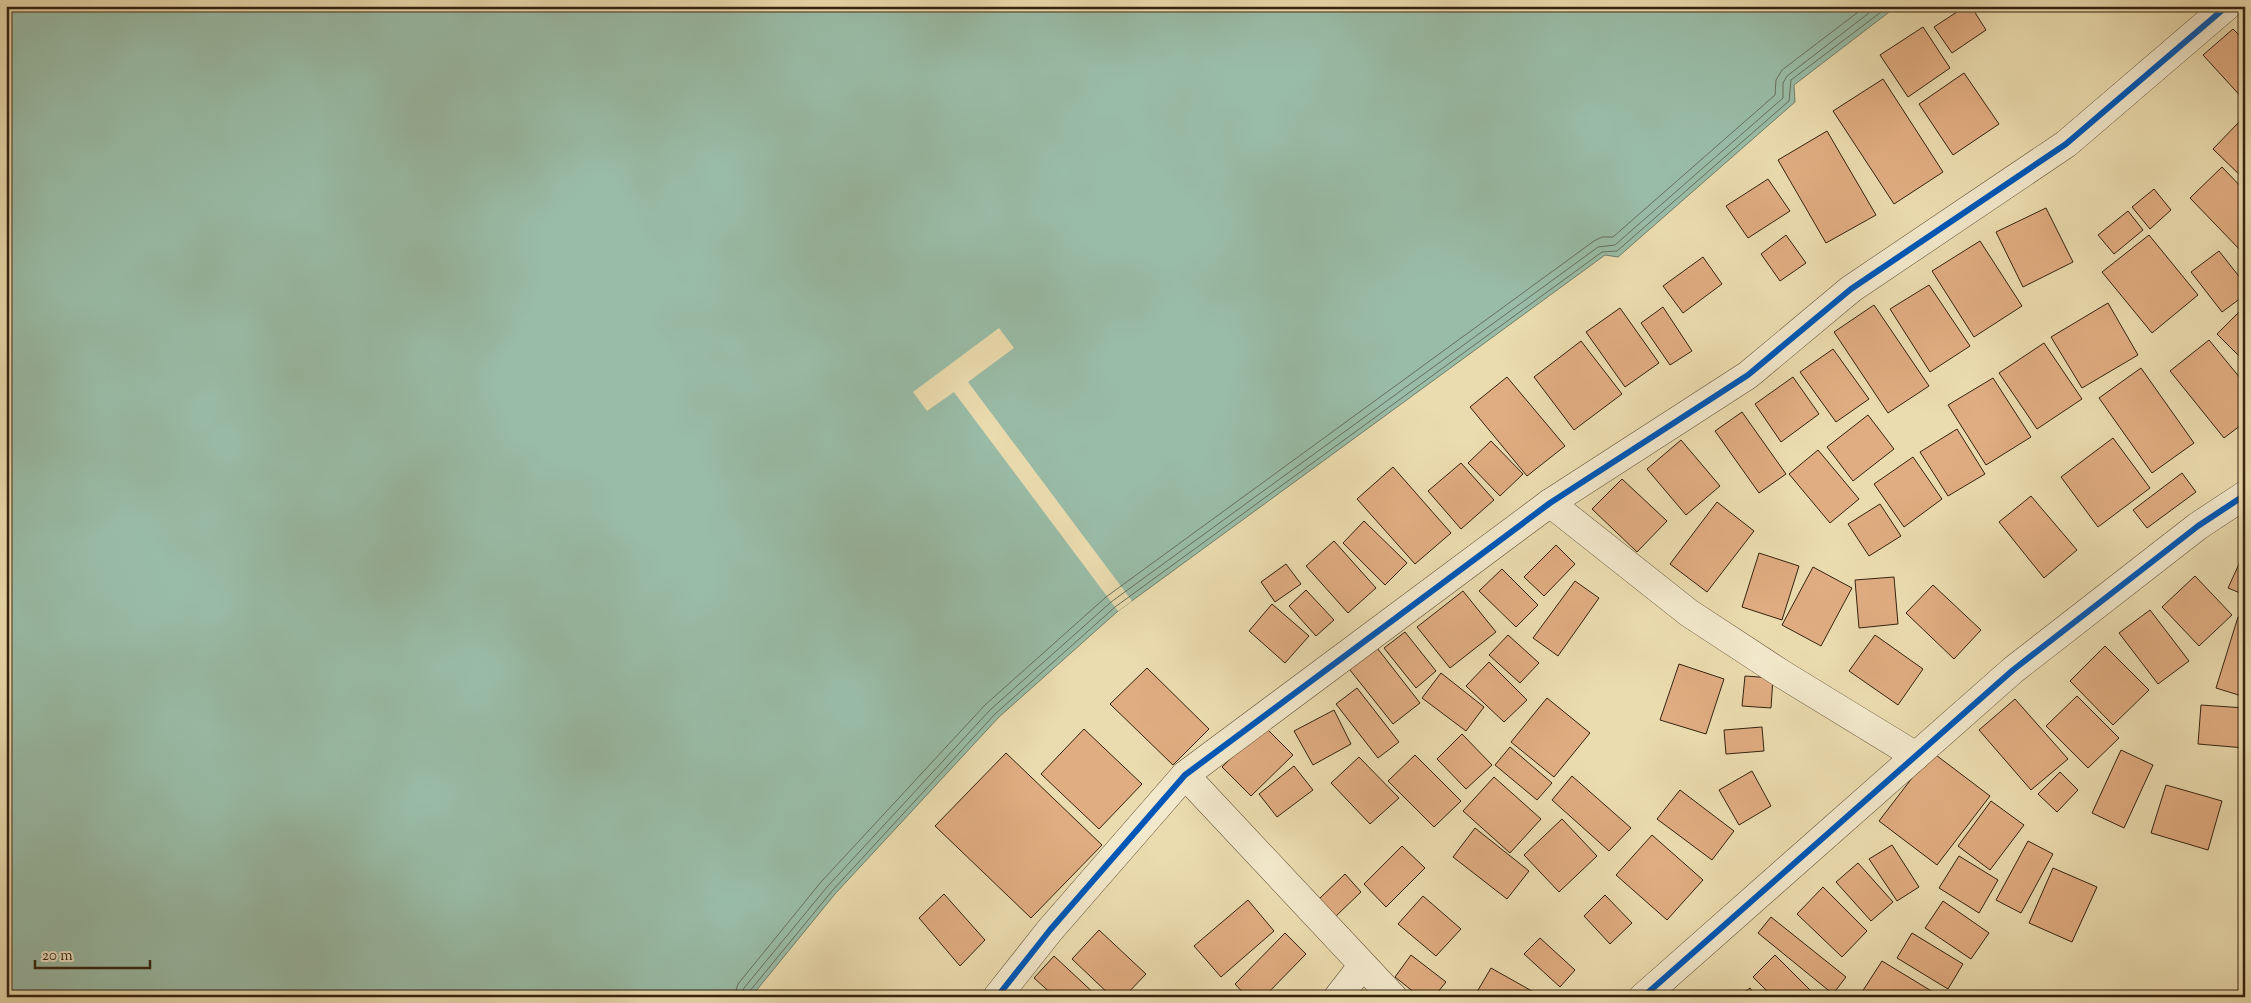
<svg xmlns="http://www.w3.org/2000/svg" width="2251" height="1003" font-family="'Sorts Mill Goudy',serif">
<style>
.water{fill:#99bca7;stroke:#717f6a}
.pier{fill:#ebdcaf}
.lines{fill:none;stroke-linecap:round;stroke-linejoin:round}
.shore{stroke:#66705b;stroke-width:1}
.building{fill:#e0ac81;stroke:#34230f}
.street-casing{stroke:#625137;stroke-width:29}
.street{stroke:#f2e8cb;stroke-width:28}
.cycleway-casing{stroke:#f2e8cb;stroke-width:9}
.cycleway{stroke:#0057b8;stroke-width:6}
</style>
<rect width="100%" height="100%" fill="#ebdcaf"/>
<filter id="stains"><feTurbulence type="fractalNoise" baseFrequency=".004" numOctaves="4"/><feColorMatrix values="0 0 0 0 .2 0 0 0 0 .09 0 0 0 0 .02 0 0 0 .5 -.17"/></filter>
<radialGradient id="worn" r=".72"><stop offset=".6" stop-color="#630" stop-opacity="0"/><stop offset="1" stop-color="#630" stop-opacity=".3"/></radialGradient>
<!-- water -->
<polygon class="water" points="6,6 1897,6 1794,85 1795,102 1618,257 1605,255 1118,611 999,717 835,894 751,997 6,997"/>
<!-- pier -->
<polygon class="pier" points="999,328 1014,348 968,382 1132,601 1118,611 954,392 927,411 913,392"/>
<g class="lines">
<!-- shore -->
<g class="shore">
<polyline points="734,997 738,984 821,882 985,705 1106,597 1594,241 1602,237 1613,237 1775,95 1776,80 1782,70 1866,6"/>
<polyline points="741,997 744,988 827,887 990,710 1111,602 1598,247 1615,245 1783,98 1783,83 1787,76 1878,6"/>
<polyline points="748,997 749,992 832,891 995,714 1115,607 1602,252 1617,251 1789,101 1791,80 1889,6"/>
</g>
</g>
<!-- building -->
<g class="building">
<polygon points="1966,6 1971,6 1986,30 1952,53 1934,27"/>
<polygon points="1923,27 1950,68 1908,97 1880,55"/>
<polygon points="2233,29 2245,41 2245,101 2203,55"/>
<polygon points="1964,73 1999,124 1953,155 1919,104"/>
<polygon points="1883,79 1943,172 1894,204 1833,111"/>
<polygon points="2241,120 2245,124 2245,180 2213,149"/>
<polygon points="1827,131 1876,215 1826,243 1778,160"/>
<polygon points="2222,167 2245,191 2245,249 2242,252 2190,198"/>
<polygon points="1768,179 1790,211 1748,238 1726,206"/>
<polygon points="2154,189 2171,210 2150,229 2132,207"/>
<polygon points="2046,208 2073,262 2023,287 1996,232"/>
<polygon points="2128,211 2143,230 2114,254 2098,235"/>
<polygon points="1786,235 1806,263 1780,281 1761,254"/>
<polygon points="2149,235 2198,295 2152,333 2102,272"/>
<polygon points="1980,241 2022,306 1974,337 1932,271"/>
<polygon points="2219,251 2245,284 2245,295 2222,312 2191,272"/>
<polygon points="1703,257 1722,284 1683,313 1663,286"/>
<polygon points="1929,285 1970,346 1930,372 1890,309"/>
<polygon points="2108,303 2138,355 2082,388 2051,337"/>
<polygon points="1874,305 1929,386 1888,413 1834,332"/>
<polygon points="2245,306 2245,362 2217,334"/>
<polygon points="1663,307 1692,351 1670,365 1641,323"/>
<polygon points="1620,308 1659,363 1625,387 1586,332"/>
<polygon points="2209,340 2245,384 2245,422 2224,438 2170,371"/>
<polygon points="1581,341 1622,394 1574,430 1534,377"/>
<polygon points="2044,343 2082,399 2037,429 1999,373"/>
<polygon points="1833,349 1869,399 1836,422 1800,372"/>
<polygon points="2141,368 2194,443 2152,473 2099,398"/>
<polygon points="1507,377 1565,446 1527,476 1470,407"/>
<polygon points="1793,377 1819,414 1781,442 1755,404"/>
<polygon points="1993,378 2031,437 1986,465 1948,405"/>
<polygon points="1742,412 1786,474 1759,493 1715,431"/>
<polygon points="1868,415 1894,449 1853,481 1827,447"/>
<polygon points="1957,429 1985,474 1948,496 1920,452"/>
<polygon points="2113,438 2150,488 2098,527 2061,477"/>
<polygon points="1681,440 1720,486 1686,515 1647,469"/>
<polygon points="1491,441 1523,474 1500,496 1468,463"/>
<polygon points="1818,450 1859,499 1830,523 1789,474"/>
<polygon points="1913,457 1942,499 1904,527 1874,484"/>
<polygon points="1461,463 1494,500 1461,529 1428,491"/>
<polygon points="1393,467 1451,533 1415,564 1357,499"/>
<polygon points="2182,473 2196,492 2147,528 2133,510"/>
<polygon points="1622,479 1667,521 1637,552 1592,509"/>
<polygon points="2031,496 2077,550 2044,578 1999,522"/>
<polygon points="1717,502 1754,531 1707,592 1670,564"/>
<polygon points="1880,504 1901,536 1869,556 1848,524"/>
<polygon points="1364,521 1407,563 1385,585 1343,543"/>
<polygon points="1334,541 1376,588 1348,613 1306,566"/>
<polygon points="1556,545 1575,564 1544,596 1524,577"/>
<polygon points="2245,551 2245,595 2228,588"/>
<polygon points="1759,553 1799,566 1782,620 1742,607"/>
<polygon points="1286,564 1301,584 1275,602 1261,582"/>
<polygon points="1813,567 1852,588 1821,646 1782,625"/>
<polygon points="1502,569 1538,605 1516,627 1479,591"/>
<polygon points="2195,576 2232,615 2199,646 2162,607"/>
<polygon points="1894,577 1898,624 1859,628 1855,580"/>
<polygon points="1575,581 1599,598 1558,656 1533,638"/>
<polygon points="1933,585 1981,630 1954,659 1906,613"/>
<polygon points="1306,590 1334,620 1316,636 1289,606"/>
<polygon points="1463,591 1496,632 1450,668 1417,627"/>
<polygon points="1272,604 1309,636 1285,663 1249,631"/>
<polygon points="2150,610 2189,661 2158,684 2119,633"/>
<polygon points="2238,617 2245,619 2245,697 2216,688"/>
<polygon points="1405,632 1436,671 1416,688 1384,648"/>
<polygon points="1508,635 1539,663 1520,683 1489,655"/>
<polygon points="1875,635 1923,669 1898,705 1849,671"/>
<polygon points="1374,644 1420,703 1393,724 1346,665"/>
<polygon points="2105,646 2149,690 2113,725 2070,681"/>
<polygon points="1489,662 1527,700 1504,722 1466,686"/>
<polygon points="1679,664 1724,679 1706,734 1660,720"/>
<polygon points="1147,668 1209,729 1173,765 1110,704"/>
<polygon points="1441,673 1484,707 1466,731 1422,698"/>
<polygon points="1745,676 1773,678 1771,708 1742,706"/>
<polygon points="1357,688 1399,742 1378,758 1336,704"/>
<polygon points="2077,696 2119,738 2088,768 2046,726"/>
<polygon points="1547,698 1590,733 1554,777 1511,742"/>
<polygon points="2015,699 2068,759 2031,790 1979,730"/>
<polygon points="2201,705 2245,708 2245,748 2198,744"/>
<polygon points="1334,710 1351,744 1313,765 1294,731"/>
<polygon points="1264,726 1293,755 1251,796 1222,767"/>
<polygon points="1762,727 1764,751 1726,754 1724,730"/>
<polygon points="1084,729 1142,784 1099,829 1041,774"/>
<polygon points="1462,734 1492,765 1466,789 1437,759"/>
<polygon points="1510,747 1552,783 1537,800 1495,765"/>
<polygon points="2121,750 2153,765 2124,828 2092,813"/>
<polygon points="1932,752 1990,796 1937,865 1879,821"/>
<polygon points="1006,753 1102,845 1031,918 935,826"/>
<polygon points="1415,755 1461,801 1434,827 1388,781"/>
<polygon points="1359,757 1399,798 1370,824 1331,783"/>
<polygon points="1294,766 1313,790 1277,817 1259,794"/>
<polygon points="1752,771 1771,806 1739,825 1719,790"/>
<polygon points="2060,772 2078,790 2057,812 2038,794"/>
<polygon points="1572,776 1631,828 1609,851 1552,800"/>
<polygon points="1494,777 1541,819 1510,853 1463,811"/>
<polygon points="2166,785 2222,801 2208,850 2151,833"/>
<polygon points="1680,790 1734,831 1712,860 1657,819"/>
<polygon points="1991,801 2024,825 1990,870 1958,846"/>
<polygon points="1562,819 1597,856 1559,892 1524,855"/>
<polygon points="1475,828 1529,871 1507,899 1453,857"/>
<polygon points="1652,835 1703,880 1667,920 1616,875"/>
<polygon points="2028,841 2053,854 2021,913 1996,900"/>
<polygon points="1892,845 1919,887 1897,901 1869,859"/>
<polygon points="1402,846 1425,868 1386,907 1364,884"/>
<polygon points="1959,856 1998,880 1979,913 1939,888"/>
<polygon points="1858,863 1893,902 1871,921 1836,882"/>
<polygon points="2053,868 2097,887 2072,942 2029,923"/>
<polygon points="1345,874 1361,892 1335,917 1319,899"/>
<polygon points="1823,887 1867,931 1842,957 1797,914"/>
<polygon points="944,894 985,940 960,966 919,918"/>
<polygon points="1605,895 1632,923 1610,944 1584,916"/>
<polygon points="1423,896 1461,929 1436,956 1398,924"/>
<polygon points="1248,900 1274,931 1221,977 1194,946"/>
<polygon points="1943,901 1989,933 1971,959 1925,928"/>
<polygon points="1771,917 1846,977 1833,994 1758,933"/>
<polygon points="1099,930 1146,974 1124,997 1112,997 1072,959"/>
<polygon points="1285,933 1306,954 1264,997 1247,997 1235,984"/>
<polygon points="1912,933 1963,964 1948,989 1897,958"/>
<polygon points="1540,938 1575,970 1560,987 1524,954"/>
<polygon points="1411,955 1446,982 1434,997 1420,997 1395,977"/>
<polygon points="1775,955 1817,997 1773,997 1753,977"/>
<polygon points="1054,956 1098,997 1055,997 1034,978"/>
<polygon points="1882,961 1938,995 1869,997 1862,992"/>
<polygon points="1491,968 1539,995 1538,997 1474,997"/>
<polygon points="1750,988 1756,997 1737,997"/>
</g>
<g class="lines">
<defs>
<g id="street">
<polyline points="1550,503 1689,613 1782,674 1916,756"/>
<polyline points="1185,775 1393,997"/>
<polyline points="997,997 1050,930 1185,775 1550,503 1748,375 1851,289 2066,144 2227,6"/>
<polyline points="1338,997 1362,966"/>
<polyline points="1643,997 2013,670 2198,526 2245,495"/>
</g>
</defs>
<!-- street casing -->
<use href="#street" class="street-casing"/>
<!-- street -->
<use href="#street" class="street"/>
<defs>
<g id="cycleway">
<polyline points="997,997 1050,930 1185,775 1550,503 1748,375 1851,289 2066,144 2227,6"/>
<polyline points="1643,997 2013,670 2198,526 2245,495"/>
</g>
</defs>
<!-- cycleway casing -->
<use href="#cycleway" class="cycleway-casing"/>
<!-- cycleway -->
<use href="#cycleway" class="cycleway"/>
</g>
<!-- margin -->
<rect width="2251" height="1003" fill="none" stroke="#ebdcaf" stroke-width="25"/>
<rect x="8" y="8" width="2236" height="988" fill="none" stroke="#34230f" stroke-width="2.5"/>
<rect x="12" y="12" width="2226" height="978" fill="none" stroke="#34230f"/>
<!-- scale -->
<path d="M35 960v8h115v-8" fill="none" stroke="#34230f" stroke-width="2.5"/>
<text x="42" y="960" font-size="15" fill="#34230f" stroke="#f2e8cb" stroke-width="4" paint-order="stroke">20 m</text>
<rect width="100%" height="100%" filter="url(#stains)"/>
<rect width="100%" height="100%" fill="url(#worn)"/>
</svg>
